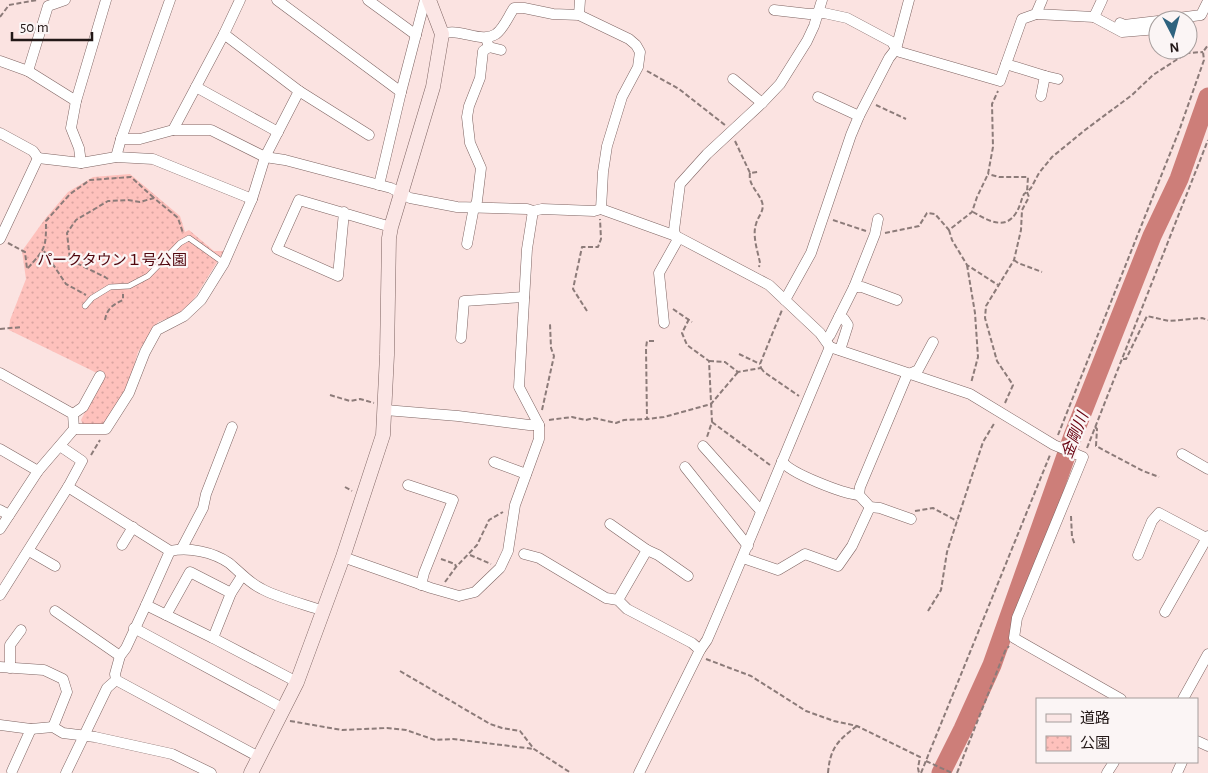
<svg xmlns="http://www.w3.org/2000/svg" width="1208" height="773" font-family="'Alegreya Sans','Noto Sans JP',sans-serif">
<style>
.park{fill:url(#park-dots)}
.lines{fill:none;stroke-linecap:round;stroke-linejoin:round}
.river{stroke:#cd7e79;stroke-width:19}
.lane-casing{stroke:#7e6462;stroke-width:6}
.street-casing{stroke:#7e6462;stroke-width:11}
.secondary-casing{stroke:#7e6462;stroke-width:15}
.path{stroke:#8c7b79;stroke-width:2;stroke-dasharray:5 2.5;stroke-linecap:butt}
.lane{stroke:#fff;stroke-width:5}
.street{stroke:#fff;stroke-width:10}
.secondary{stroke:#fbe6e5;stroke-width:14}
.labels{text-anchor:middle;stroke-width:4.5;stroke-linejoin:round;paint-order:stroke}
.park-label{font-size:15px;fill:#51070e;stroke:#fbf5f5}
.water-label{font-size:16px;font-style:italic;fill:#66000f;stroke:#fbf5f5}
</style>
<defs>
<pattern id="park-dots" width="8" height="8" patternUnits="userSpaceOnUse" patternTransform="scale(1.25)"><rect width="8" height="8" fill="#fec1bc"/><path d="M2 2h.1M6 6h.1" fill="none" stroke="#d9a5a1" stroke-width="1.8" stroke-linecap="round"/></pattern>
</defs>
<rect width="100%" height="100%" fill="#fbe3e1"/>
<!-- park -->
<polygon class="park" points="130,174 180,216 185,232 189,230 214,251 224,251 196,296 182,313 158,322 138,352 130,380 123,394 104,425 84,427 81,420 103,376 9,330 10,320 26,279 22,251 45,219 68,192 93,177"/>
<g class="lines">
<!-- river -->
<polyline class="river" points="941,773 963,729 992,665 1073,436 1152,236 1179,179 1208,97"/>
<defs>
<polyline id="lane" points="85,306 92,298 110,287 129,286 148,276 180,243 189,238 224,263"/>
<g id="street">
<polyline points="65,0 48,6 28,71 76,101"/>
<polyline points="277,0 401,92 425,0"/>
<polyline points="368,0 416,35"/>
<polyline points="1042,0 1036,14 1094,17 1102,0"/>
<polyline points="774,10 809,14 824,13 847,18 892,42 896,49 900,52 1000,81 1006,64"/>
<polyline points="1036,14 1022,19 1006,64 1045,76 1041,96"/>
<polyline points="579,15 580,0"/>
<polyline points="1094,17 1122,32 1158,29"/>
<polyline points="1163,20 1201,15 1208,1"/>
<polyline points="1120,23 1124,25 1158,21"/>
<polyline points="224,34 240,0"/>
<path d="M442 34C460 27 481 44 496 34 504 28 509 15 514 8H524L553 14 579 15 629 39 636 45 640 52 638 67 622 97 607 146 603 172 601 209"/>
<polyline points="487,41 489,47 501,50"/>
<polyline points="0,61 28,71"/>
<polyline points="1045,76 1058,79"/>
<polyline points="733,79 762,103"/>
<polyline points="196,87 278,132"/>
<polyline points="818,97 859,116"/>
<polyline points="173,130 211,130 265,157 299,91 369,135"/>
<polyline points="0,133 33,151 38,158"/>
<polyline points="121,139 170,0"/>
<polyline points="116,157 121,139 140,139 173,130 224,34 299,91"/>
<polyline points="38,158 81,163 116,157 153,159 252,199"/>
<polyline points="81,163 79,148 71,128 76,101 106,0"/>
<polyline points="379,185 401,92"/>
<polyline points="344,212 338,276 277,249 299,200 391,227"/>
<polyline points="878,219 875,234 854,287 862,287 897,300"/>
<polyline points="0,239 38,158"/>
<polyline points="467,244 473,212 477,201 481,168 470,143 467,117 469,106 480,78 483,51 489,47"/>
<polyline points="785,300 811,253 851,135 859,116 889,58 896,49 909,0"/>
<polyline points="839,317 844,319 848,325 840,350"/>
<polyline points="664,323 659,273 677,241 674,230 680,184 707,154 762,103 780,84 807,41 814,26 822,0"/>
<polyline points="461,338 464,301 524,297"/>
<polyline points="826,340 830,335 854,287"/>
<polyline points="0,373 73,414 74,429 38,471 0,529"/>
<polyline points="385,410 458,416 529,425 539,425"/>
<polyline points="73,414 83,407 100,376"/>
<polyline points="74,429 106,429 129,393 145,352 157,330 184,316 201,300 224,263 252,199 265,157 285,160 391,188 410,198 457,207 527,209 533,211 542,209 594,211 601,209 676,236 769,285 820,333 830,347 970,394 1054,445 1083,457 1017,618 1014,638 1121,699"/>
<path d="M60 446 82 461 68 487 170 551C189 547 213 552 229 563 240 572 249 583 262 589 281 599 304 604 324 611"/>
<polyline points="703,446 761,511"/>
<polyline points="0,449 38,471"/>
<polyline points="1182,454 1208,469"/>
<path d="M782 461C789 473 844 494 859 495"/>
<polyline points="494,462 526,474"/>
<polyline points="685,467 748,546"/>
<polyline points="408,485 453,500 424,573 421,585"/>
<polyline points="0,510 9,515"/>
<polyline points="911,519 880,508 870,507 859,495 860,487 907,375 918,370 933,342"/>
<polyline points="610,524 647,550 618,600"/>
<polyline points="122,545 133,527"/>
<polyline points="182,548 203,508 206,494 232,427"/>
<polyline points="647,550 658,555 688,576"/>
<polyline points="29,551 55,566"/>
<polyline points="524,554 539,558 606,598 618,600 627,609 692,643 700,650"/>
<polyline points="1138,555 1152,521 1159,513 1208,539"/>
<polyline points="343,557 431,588 459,596 475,592 500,568 508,551 515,505 539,439 539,425 519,387 527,249 533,211"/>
<polyline points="743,558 778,570 805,554 838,566 852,546 870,507"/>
<polyline points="0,595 68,487"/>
<polyline points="146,605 170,551"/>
<polyline points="55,611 120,656"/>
<polyline points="1165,612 1208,536"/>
<polyline points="166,615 190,572 231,593"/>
<polyline points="134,628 284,709"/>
<polyline points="213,638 231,593 242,576"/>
<polyline points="0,667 44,670 63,679 67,692 53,727"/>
<polyline points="10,668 10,645 21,630"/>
<polyline points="116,680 259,757"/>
<polyline points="1183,699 1208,654"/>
<polyline points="0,725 31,729 53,727 63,733 95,737 172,754 211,773"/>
<polyline points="1197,741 1208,746"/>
<polyline points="12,771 31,729"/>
<polyline points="66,773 107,688 116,680 115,674 120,656 126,648 146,605 213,638 297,682"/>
<path d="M639 773 700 650 707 640C749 543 789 444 830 347"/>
<polyline points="1107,773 1114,762"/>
<polyline points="1177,773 1182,762"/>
</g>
<polyline id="secondary" points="251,773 297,682 343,557 383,435 387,355 389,238 391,227 433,87 442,34 429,0"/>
</defs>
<!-- lane casing -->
<use href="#lane" class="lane-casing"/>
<!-- street casing -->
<use href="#street" class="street-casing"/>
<!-- secondary casing -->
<use href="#secondary" class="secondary-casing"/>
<!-- path -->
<g class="path">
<polyline points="0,17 9,5 37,0"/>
<polyline points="647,71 679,89 725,125"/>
<polyline points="876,105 906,119"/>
<polyline points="735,141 750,173 758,172"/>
<path d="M750 173C748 185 758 191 762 202 765 211 758 216 756 224 752 236 758 252 760 263L759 267"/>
<path d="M973 212C987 220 1005 231 1016 213 1020 207 1021 200 1024 194L1027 192 1028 177H999L988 174"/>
<polyline points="833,220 866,231"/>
<polyline points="949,230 952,240 967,265 998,285"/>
<polyline points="885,233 919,226 927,213 935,214 949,230 972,212 977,197 988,174 993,147 992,104 998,91"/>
<path d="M8 243 25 252 27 269C46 248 46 248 46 221L70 194 90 180 131 177 154 198"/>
<polyline points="44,251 66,284 86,295"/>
<polyline points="1014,260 1018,263 1042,272"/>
<polyline points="51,261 70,260"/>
<polyline points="967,265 975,313 978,357 971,383"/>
<polyline points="108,279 105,277 70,260 67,233 76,220 108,201 128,200 140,202 154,198 178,218 183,233"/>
<polyline points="673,309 692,322"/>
<polyline points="587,311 573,289 582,247 598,247 601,239 600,219"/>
<polyline points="689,319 682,333 687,345 709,361 712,422 707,437"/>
<path d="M105 320C107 308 113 305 123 300V294"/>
<polyline points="0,329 22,327"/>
<polyline points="654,341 647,341 646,348 647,419 664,417 711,404 738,372"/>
<polyline points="739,354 760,364"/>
<polyline points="1123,359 1126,359 1147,316 1169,321 1202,318 1208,320"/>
<polyline points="709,361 725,362 738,372 761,368 760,364 782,310"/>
<polyline points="761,368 764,372 799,396"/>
<polyline points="330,395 350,401 360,399 374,403"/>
<polyline points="1005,403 1013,385 997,361 985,318 986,306 1014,260 1021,230 1022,210 1029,197 1027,192 1031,188 1039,173 1052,157 1085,130 1132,95 1153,75 1187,53 1203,52"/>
<polyline points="542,410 554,356 551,348 550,324"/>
<polyline points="549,420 572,417 586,420 594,418 616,423 624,420 647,419"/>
<polyline points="712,422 770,465"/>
<polyline points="1095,427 1097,429 1096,446 1143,471 1159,477"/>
<polyline points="1058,435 1179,131 1204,60 1203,52 1208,45"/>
<polyline points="1087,448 1208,140"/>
<polyline points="91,455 100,440"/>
<polyline points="345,487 352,491"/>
<polyline points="915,511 933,508 957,521"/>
<polyline points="1071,516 1072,537 1075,545"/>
<polyline points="470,555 491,564"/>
<polyline points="441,559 455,564 456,567"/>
<polyline points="445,582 456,567 477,545 489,520 503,512"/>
<polyline points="928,611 941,590 947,552 957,521 983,442 995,422"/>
<polyline points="706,659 751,676 806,711 834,721 857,726 920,757 918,768 919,773"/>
<polyline points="400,671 490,724 502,728 520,731 534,749 571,773"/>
<polyline points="290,721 342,730 387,728 406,730 435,740 453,739 534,749"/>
<polyline points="926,761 952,773"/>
<path d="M828 773C830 748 838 740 857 726"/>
<polyline points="921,773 1050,455"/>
<polyline points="957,773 1005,651 1009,646"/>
</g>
<!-- lane -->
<use href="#lane" class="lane"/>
<!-- street -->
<use href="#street" class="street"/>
<!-- secondary -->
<use href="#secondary" class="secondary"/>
</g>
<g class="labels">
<!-- park labels -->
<g class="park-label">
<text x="112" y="265">パークタウン１号公園</text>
</g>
<!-- water labels -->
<g class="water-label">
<text transform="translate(1074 435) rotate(-69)" y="6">金剛川</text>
</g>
</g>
<!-- legend -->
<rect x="1036" y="698" width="162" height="65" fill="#fbf5f5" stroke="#a59d9c"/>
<rect x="1046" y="714" width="25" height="8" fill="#fbe6e5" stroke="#a59d9c"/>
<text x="1080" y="723" font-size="15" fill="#231817">道路</text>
<rect x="1046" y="736" width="25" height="15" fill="url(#park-dots)" stroke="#a59d9c"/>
<text x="1080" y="748" font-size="15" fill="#231817">公園</text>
<!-- north arrow -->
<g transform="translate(1173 35) rotate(174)"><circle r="24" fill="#fbf5f5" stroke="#a59d9c"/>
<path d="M0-4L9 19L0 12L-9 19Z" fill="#2e637f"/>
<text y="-8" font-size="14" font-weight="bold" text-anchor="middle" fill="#231817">N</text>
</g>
<!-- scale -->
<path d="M12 32v8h80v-8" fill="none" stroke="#231817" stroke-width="2.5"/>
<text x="20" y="32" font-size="15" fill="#231817" stroke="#fbf5f5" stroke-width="4" paint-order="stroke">50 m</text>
</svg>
